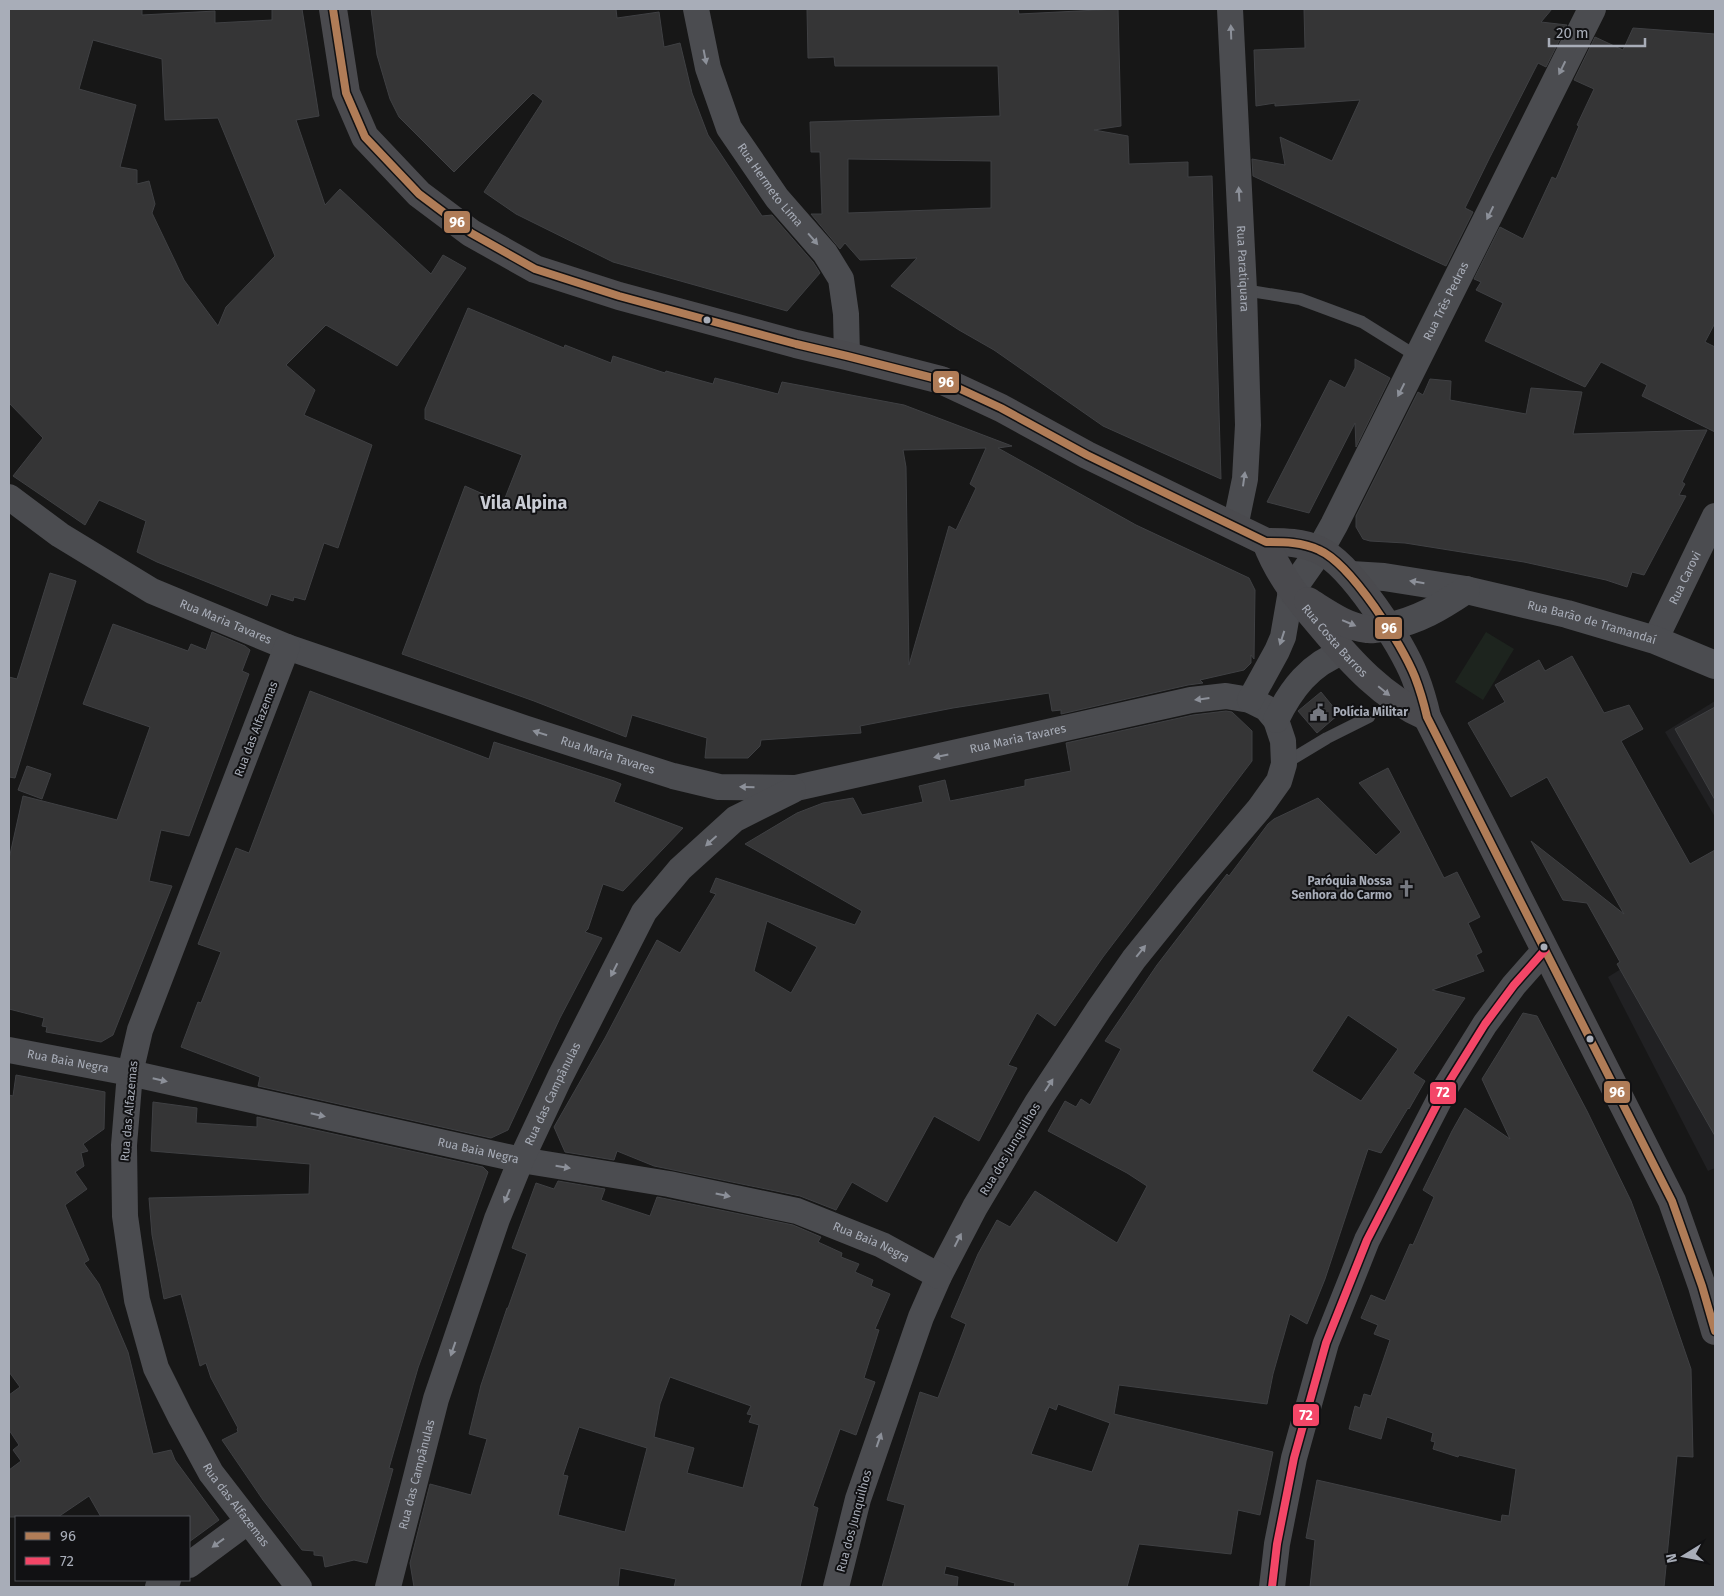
<svg xmlns="http://www.w3.org/2000/svg" width="1724" height="1596" font-family="'Fira Sans',sans-serif">
<style>
.built{fill:#212123}
.garden{fill:#1d241e}
.building{fill:#353536;stroke:#3f4043;fill-rule:evenodd}
.lines{fill:none;stroke-linecap:round;stroke-linejoin:round}
.service{stroke:#4b4c50;stroke-width:12}
.minor{stroke:#4b4c50;stroke-width:26}
.tertiary{stroke:#4b4c50;stroke-width:28}
.secondary{stroke:#4a4a4e;stroke-width:28}
.bus-1-casing{stroke:#111113;stroke-width:11}
.bus-2-casing{stroke:#111113;stroke-width:11}
.bus-1{stroke:#b07c57;stroke-width:8}
.bus-2{stroke:#f34667;stroke-width:8}
.oneway{fill:#8c9099}
.oneway2{fill:#8c8f98}
.bus-dot{fill:#a8adb8;stroke:#111113;stroke-width:2}
.labels{text-anchor:middle;stroke-width:4;stroke-linejoin:round;paint-order:stroke}
.street-label{font-size:12px;fill:#a8adb8;stroke:#111113}
.poi-label{font-size:12px;font-weight:bold;fill:#a8adb8;stroke:#111113;text-anchor:start}
.district-label{font-size:18px;font-weight:bold;fill:#c9ccd4;stroke:#111113}
.line-badge{stroke:#111113;stroke-width:2}
.badge-label{font-size:14px;text-anchor:middle;font-weight:bold;fill:#fff}
</style>
<rect width="100%" height="100%" fill="#171717"/>
<!-- built -->
<g class="built">
<polygon points="1715,701 1715,817 1665,732"/>
<polygon points="1715,911 1715,1168 1708,1171 1608,977"/>
</g>
<!-- garden -->
<polygon class="garden" points="1486,632 1514,649 1483,700 1455,682"/>
<!-- building -->
<g class="building">
<path d="M9 9H142V15L215 11V23L272 20V9H302L319 116 296 120 325 205 340 189 431 274 443 255 466 268 397 366 326 325 286 365 315 390 304 415 372 445 338 548 324 543 305 600 294 597 293 601 271 594 267 606 157 562 137 552 146 521 99 500 85 525 13 476 43 438 9 403ZM93 40 162 59 165 120 218 118 275 256 226 307 218 326 184 280 175 261 152 213 155 204 149 181 137 184V170L120 167 136 105 79 89Z"/>
<polygon points="371,9 616,9 617,18 659,12 664,47 680,43 692,93 708,135 762,216 772,215 813,262 820,273 787,311 613,262 516,214 484,192 543,101 533,93 454,172 399,117 390,99 377,55"/>
<path d="M807 9H1018L1019 14 1118 9 1121 126 1094 130 1128 136 1129 164 1188 162V177L1212 176 1221 479 1103 426 994 350 959 330 891 286 917 258 860 260 845 243 840 249 811 214H822L820 152H811L810 122 1000 116 998 66H835L834 57 808 58ZM848 159 991 161V208L848 213Z"/>
<polygon points="1304,9 1552,9 1541,22 1567,25 1546,67 1538,63 1489,159 1465,208 1473,212 1446,266 1253,176 1252,159 1285,165 1280,137 1332,161 1360,100 1275,106 1275,103 1256,106 1254,50 1305,48"/>
<polygon points="1633,28 1715,34 1715,323 1705,342 1715,347 1715,432 1642,396 1647,385 1601,362 1585,387 1485,341 1503,303 1476,290 1481,282 1474,279 1500,227 1523,239 1552,177 1556,179 1579,126 1577,125 1594,89 1574,80 1595,37 1623,50"/>
<path d="M468 308 564 348 565 345 611 363 613 356 665 373 666 371 713 384 715 378 778 394 782 382 904 405 1012 446 998 448 1136 525 1249 578 1255 590 1254 659 1251 655V663L1244 670 1200 680 1203 683 1188 685 1061 714V710L1052 711 1049 693 953 708 860 726 861 733 761 740 760 746 748 758H705L707 738 632 715 626 737 534 701 402 654 465 486 503 503 522 455 425 419V409ZM986 448 970 484 976 488 956 530 949 526 909 665 906 467 903 450Z"/>
<polygon points="1355,359 1390,378 1356,447 1355,423 1309,513 1267,502 1330,380 1345,388 1355,368"/>
<polygon points="1430,379 1451,381 1450,400 1526,414 1531,388 1582,392 1573,434 1707,430 1682,482 1685,484 1679,495 1686,496 1644,575 1632,572 1627,587 1606,580 1524,562 1405,543 1370,541 1363,539 1356,527 1356,516 1418,392 1423,395"/>
<polygon points="50,573 76,581 15,778 9,777 9,677 17,679"/>
<polygon points="113,624 188,651 191,644 206,650 212,632 245,646 250,650 242,671 249,674 189,836 161,830 149,881 172,886 113,1035 101,1042 46,1032 47,1027 42,1026 44,1018 9,1009 9,859 23,796 117,820 150,727 83,704"/>
<polygon points="1572,656 1604,713 1629,705 1643,729 1621,741 1690,864 1715,850 1715,1136 1617,964 1620,962 1587,903 1563,900 1531,841 1624,914 1547,777 1511,797 1468,723 1505,702 1495,685 1539,660 1545,671"/>
<polygon points="310,691 489,759 494,742 614,781 621,784 614,802 683,828 623,891 603,884 588,929 585,932 602,938 560,1018 508,1130 491,1138 258,1086 260,1077 181,1047 198,1002 201,1003 221,952 198,944 236,848 249,853"/>
<polygon points="1321,692 1339,714 1317,733 1298,711"/>
<polygon points="1715,707 1715,800 1675,729"/>
<path d="M1226 711 1232 712 1252 731V761L1103 957 1055 1026 1037 1013 1008 1065 1017 1068 979 1141 934 1116 887 1202 852 1182 836 1210 800 1196 654 1166 617 1151 614 1160 565 1152 554 1127 605 1038 645 962 657 940 680 953 716 894 710 892 716 878 855 925 862 911 745 844 797 813 823 803 853 798 862 815 923 802 919 786 945 780 950 801 1025 786V780L1071 771 1066 743 1193 715ZM767 921 817 947 791 993 754 971Z"/>
<polygon points="27,766 51,774 42,799 18,790"/>
<path d="M1388 768 1444 878 1457 872 1480 917 1468 923 1482 952 1476 955 1484 971 1432 990 1465 998 1413 1073 1425 1081 1409 1109 1408 1108 1381 1153 1368 1149 1325 1279 1307 1324 1290 1314 1273 1374 1267 1404 1119 1385 1114 1414 1273 1452 1260 1515 1238 1510 1231 1554 1139 1544 1127 1587H1014L1015 1583 946 1566 944 1574 958 1577 957 1587H882L905 1505 887 1500 920 1392 938 1398 966 1324 951 1317 978 1254 997 1220 1010 1227 1035 1191 1117 1243 1147 1186 1127 1173 1048 1131 1065 1101 1076 1107 1081 1099 1090 1105 1121 1049 1105 1041 1157 965 1227 874 1229 876 1268 824 1274 819 1318 798 1376 855 1401 832 1359 783ZM1348 1015 1398 1049 1361 1101 1312 1071ZM1058 1404 1110 1423 1092 1472 1031 1454 1049 1407 1056 1410Z"/>
<polygon points="1523,1013 1537,1016 1587,1111 1631,1201 1659,1276 1691,1369 1693,1457 1677,1456 1664,1587 1310,1587 1315,1540 1306,1538 1317,1480 1501,1522 1502,1515 1509,1516 1516,1469 1459,1455 1458,1457 1433,1449 1435,1442 1431,1441 1433,1433 1387,1417 1381,1439 1349,1429 1355,1406 1360,1408 1364,1394 1371,1396 1390,1340 1374,1334 1378,1325 1361,1318 1371,1295 1385,1301 1410,1244 1413,1245 1434,1197 1423,1190 1452,1131 1465,1108 1510,1139 1482,1079"/>
<polygon points="16,1075 105,1092 104,1129 83,1144 88,1151 81,1153 84,1166 75,1172 87,1189 65,1205 89,1260 84,1263 99,1284 128,1352 153,1454 171,1450 175,1460 219,1520 189,1542 189,1515 185,1517 101,1517 89,1496 58,1517 9,1517 9,1470 21,1461 13,1450 19,1445 9,1430 9,1395 20,1387 9,1372 9,1095 13,1096"/>
<polygon points="153,1102 197,1108 196,1123 257,1127 257,1117 483,1167 488,1172 418,1368 389,1468 393,1469 367,1563 354,1560 325,1567 323,1556 314,1555 314,1551 302,1550 263,1500 222,1440 238,1432 237,1429 238,1428 211,1378 206,1363 200,1366 181,1294 164,1299 152,1235 149,1198 309,1194 310,1164 151,1151"/>
<path d="M558 1181 605 1189 601 1200 650 1216 657 1197 793 1225 821 1237 818 1242 842 1253 841 1257 859 1264 855 1272 873 1280 871 1286 890 1294 875 1329 879 1330 864 1378 875 1382 856 1435 840 1429 813 1506 818 1508 800 1587H674L676 1579 620 1568 618 1587H414L410 1563 430 1484 471 1495 487 1439 469 1434 481 1385 507 1308H508L527 1254 512 1248 536 1183 554 1189ZM670 1377 751 1406 747 1414 752 1415 749 1422 759 1425 743 1488 687 1473 694 1448 654 1437 660 1404ZM579 1427 647 1448 625 1532 558 1515 568 1476 563 1475Z"/>
</g>
<g class="lines">
<!-- service -->
<g class="service">
<polyline points="1244,290 1300,299 1362,322 1418,357"/>
<polyline points="1284,764 1327,738 1369,717"/>
</g>
<!-- minor -->
<g class="minor">
<path id="s1" d="M696 9 708 68 729 128 777 198 825 253 841 279 846 314 847 356"/>
<path id="s2" d="M1230 9 1244 290 1248 425 1245 479 1235 527"/>
<path id="s3" d="M9 497 60 535 152 591 287 647 524 728 673 776 719 787 796 788 1191 700 1226 696 1250 700 1266 708 1276 720 1283 741 1284 764 1279 781 1259 809 1188 892 1134 959 1099 1009 1037 1103 975 1207 939 1276 921 1317 858 1499 836 1587"/>
<path id="s4" d="M1655 640 1715 516"/>
<path id="s5" d="M287 647 140 1030 130 1073 124 1145 125 1216 137 1300 156 1368 180 1416 211 1473 299 1587"/>
<polyline points="1250,700 1277,651 1283,637 1291,591"/>
<path d="M1276 720C1291 689 1310 664 1343 652"/>
<path id="s6" d="M9 1050 130 1073 521 1160 669 1184 797 1211 882 1245 939 1276"/>
<polyline points="189,1565 247,1522"/>
<polyline points="158,1587 168,1580"/>
<path id="s7" d="M388 1587 436 1399 497 1219 521 1160 560 1077 644 912 680 869 735 819 793 790"/>
<polyline points="1272,1587 1277,1544 1294,1458 1326,1343 1367,1240 1447,1085 1485,1024 1514,985 1545,950"/>
</g>
<!-- tertiary -->
<g class="tertiary">
<path id="s8" d="M1351 575 1384 577 1466 590 1567 614 1655 640 1715 665"/>
<path id="s9" d="M1291 591 1320 550 1334 525 1592 9"/>
<path d="M1387 627C1419 620 1439 608 1466 590"/>
</g>
<!-- secondary -->
<g class="secondary">
<path d="M333 9 346 93 365 137 419 194 471 233 535 269 619 296 796 344 847 356 941 380 1001 408 1087 455 1266 542C1284 542 1302 542 1319 550 1351 564 1402 644 1415 677 1420 690 1424 704 1427 717L1672 1201 1702 1286 1715 1331"/>
<path id="s10" d="M1266 542C1278 574 1298 599 1320 625 1351 662 1383 698 1427 717"/>
<path d="M1308 601C1326 612 1346 627 1367 629 1373 630 1381 628 1387 627"/>
</g>
<defs>
<path id="bus-1" d="M333 9 346 93 365 137 419 194 471 233 535 269 619 296 796 344 847 356 941 380 1001 408 1087 455 1266 542C1284 542 1302 542 1319 550 1351 564 1402 644 1415 677 1420 690 1424 704 1427 717L1672 1201 1702 1286 1715 1331"/>
<polyline id="bus-2" points="1272,1587 1277,1544 1294,1458 1326,1343 1367,1240 1447,1085 1485,1024 1514,985 1545,950"/>
</defs>
<!-- bus-1 casing -->
<use href="#bus-1" class="bus-1-casing"/>
<!-- bus-2 casing -->
<use href="#bus-2" class="bus-2-casing"/>
<!-- bus-1 -->
<use href="#bus-1" class="bus-1"/>
<!-- bus-2 -->
<use href="#bus-2" class="bus-2"/>
</g>
<!-- one-way arrows -->
<defs><path id="oneway-solid" d="M-6-.8H1V-3.2L6.5 0L1 3.2V.8H-6Z" transform="scale(1.25)"/></defs>
<g class="oneway">
<use href="#oneway-solid" transform="translate(1231 32) rotate(-92)"/>
<use href="#oneway-solid" transform="translate(705 57) rotate(79)"/>
<use href="#oneway-solid" transform="translate(1562 68) rotate(116)"/>
<use href="#oneway-solid" transform="translate(1239 194) rotate(-93)"/>
<use href="#oneway-solid" transform="translate(1490 213) rotate(116)"/>
<use href="#oneway-solid" transform="translate(813 239) rotate(49)"/>
<use href="#oneway-solid" transform="translate(1401 390) rotate(117)"/>
<use href="#oneway-solid" transform="translate(1244 479) rotate(-82)"/>
<use href="#oneway-solid" transform="translate(1417 582) rotate(-171)"/>
<use href="#oneway-solid" transform="translate(1282 638) rotate(108)"/>
<use href="#oneway-solid" transform="translate(1202 699) rotate(173)"/>
<use href="#oneway-solid" transform="translate(540 733) rotate(-162)"/>
<use href="#oneway-solid" transform="translate(941 756) rotate(168)"/>
<use href="#oneway-solid" transform="translate(747 787) rotate(-179)"/>
<use href="#oneway-solid" transform="translate(711 841) rotate(138)"/>
<use href="#oneway-solid" transform="translate(1141 951) rotate(-51)"/>
<use href="#oneway-solid" transform="translate(614 970) rotate(117)"/>
<use href="#oneway-solid" transform="translate(160 1080) rotate(13)"/>
<use href="#oneway-solid" transform="translate(1049 1085) rotate(-57)"/>
<use href="#oneway-solid" transform="translate(318 1115) rotate(13)"/>
<use href="#oneway-solid" transform="translate(563 1167) rotate(9)"/>
<use href="#oneway-solid" transform="translate(723 1195) rotate(12)"/>
<use href="#oneway-solid" transform="translate(507 1196) rotate(112)"/>
<use href="#oneway-solid" transform="translate(958 1240) rotate(-63)"/>
<use href="#oneway-solid" transform="translate(453 1349) rotate(109)"/>
<use href="#oneway-solid" transform="translate(879 1440) rotate(-71)"/>
<use href="#oneway-solid" transform="translate(218 1543) rotate(144)"/>
</g>
<g class="oneway2">
<use href="#oneway-solid" transform="translate(1349 623) rotate(23)"/>
<use href="#oneway-solid" transform="translate(1384 691) rotate(39)"/>
</g>
<!-- icons -->
<defs>
<symbol id="civic-bare" viewBox="-9 -9 18 18"><path d="M-.6-6.5H3V-4.5H.6V-3L4-1V1h2V6H-6V1h2V-1L-.6-3ZM-1.2 2.5V6h2.4V2.5Z" fill="#757880" stroke="#111113" stroke-width="2.5" paint-order="stroke"/></symbol>
<symbol id="church-bare" viewBox="-9 -9 18 18"><path d="M-1.2-6h2.4v3.5h3.3v2.4h-3.3V6h-2.4V-.1h-3.3v-2.4h3.3Z" fill="#757880" stroke="#111113" stroke-width="2.5" paint-order="stroke"/></symbol>
</defs>
<g fill-rule="evenodd">
<use href="#civic-bare" x="1306" y="700" width="25" height="25"/>
<use href="#church-bare" x="1394" y="876" width="25" height="25"/>
</g>
<!-- markers -->
<g class="bus-dot">
<circle cx="707" cy="320" r="4.5"/>
<circle cx="1544" cy="947" r="4.5"/>
<circle cx="1590" cy="1039" r="4.5"/>
</g>
<g class="labels">
<!-- street labels -->
<g class="street-label">
<text dy="4" stroke="none"><textPath href="#s1" startOffset="194">Rua Hermeto Lima</textPath></text>
<text dy="4" stroke="none"><textPath href="#s2" startOffset="260">Rua Paratiquara</textPath></text>
<text dy="4" stroke="none"><textPath href="#s9" startOffset="329">Rua Três Pedras</textPath></text>
<text dy="4" stroke="none"><textPath href="#s4" startOffset="69">Rua Carovi</textPath></text>
<text dy="4" stroke="none"><textPath href="#s3" startOffset="251">Rua Maria Tavares</textPath></text>
<text dy="4" stroke="none"><textPath href="#s8" startOffset="246">Rua Barão de Tramandaí</textPath></text>
<text dy="4" stroke="none"><textPath href="#s10" startOffset="121">Rua Costa Barros</textPath></text>
<text transform="translate(256 729) rotate(-69)" y="4">Rua das Alfazemas</text>
<text dy="4" stroke="none"><textPath href="#s3" startOffset="1076">Rua Maria Tavares</textPath></text>
<text dy="4" stroke="none"><textPath href="#s3" startOffset="656">Rua Maria Tavares</textPath></text>
<text dy="4" stroke="none"><textPath href="#s6" startOffset="60">Rua Baia Negra</textPath></text>
<text dy="4" stroke="none"><textPath href="#s7" startOffset="521">Rua das Campânulas</textPath></text>
<text transform="translate(129 1111) rotate(-85)" y="4">Rua das Alfazemas</text>
<text transform="translate(1010 1149) rotate(-59)" y="4">Rua dos Junquilhos</text>
<text dy="4" stroke="none"><textPath href="#s6" startOffset="480">Rua Baia Negra</textPath></text>
<text dy="4" stroke="none"><textPath href="#s6" startOffset="885">Rua Baia Negra</textPath></text>
<text dy="4" stroke="none"><textPath href="#s7" startOffset="116">Rua das Campânulas</textPath></text>
<text dy="4" stroke="none"><textPath href="#s5" startOffset="912">Rua das Alfazemas</textPath></text>
<text transform="translate(854 1521) rotate(-75)" y="4">Rua dos Junquilhos</text>
</g>
<!-- poi labels -->
<g class="poi-label">
<text x="1333" y="716">Polícia Militar</text>
<text x="1392" y="885" text-anchor="end">Paróquia Nossa<tspan x="1392" dy="14">Senhora do Carmo</tspan></text>
</g>
<!-- district labels -->
<g class="district-label">
<text x="524" y="509">Vila Alpina</text>
</g>
</g>
<g class="line-badge">
<rect x="443" y="210" width="28" height="24" rx="5" fill="#b07c57"/>
<rect x="932" y="370" width="28" height="24" rx="5" fill="#b07c57"/>
<rect x="1374" y="616" width="29" height="24" rx="5" fill="#b07c57"/>
<rect x="1603" y="1080" width="28" height="24" rx="5" fill="#b07c57"/>
<rect x="1429" y="1081" width="28" height="24" rx="5" fill="#f34667"/>
<rect x="1292" y="1403" width="28" height="24" rx="5" fill="#f34667"/>
</g>
<g class="badge-label">
<text x="457" y="227">96</text>
<text x="946" y="387">96</text>
<text x="1389" y="633">96</text>
<text x="1617" y="1097">96</text>
<text x="1443" y="1097">72</text>
<text x="1306" y="1420">72</text>
</g>
<!-- border -->
<rect width="1724" height="1596" fill="none" stroke="#a8adb8" stroke-width="20"/>
<!-- legend -->
<rect x="15" y="1516" width="175" height="65" fill="#111113" stroke="#4d4f55"/>
<rect x="25" y="1532" width="25" height="8" fill="#b07c57" stroke="#4d4f55"/>
<text x="60" y="1541" font-size="15" fill="#a8adb8">96</text>
<rect x="25" y="1557" width="25" height="8" fill="#f34667" stroke="#4d4f55"/>
<text x="60" y="1566" font-size="15" fill="#a8adb8">72</text>
<!-- north arrow -->
<g transform="translate(1684 1556) rotate(260)" stroke="#111113" stroke-width="4" paint-order="stroke">
<path d="M0-4L9 19L0 12L-9 19Z" fill="#a8adb8"/>
<text y="-8" font-size="14" font-weight="bold" text-anchor="middle" fill="#a8adb8">N</text>
</g>
<!-- scale -->
<path d="M1549 38v8h96v-8" fill="none" stroke="#a8adb8" stroke-width="2.5"/>
<text x="1556" y="38" font-size="15" fill="#a8adb8" stroke="#111113" stroke-width="4" paint-order="stroke">20 m</text>
</svg>
